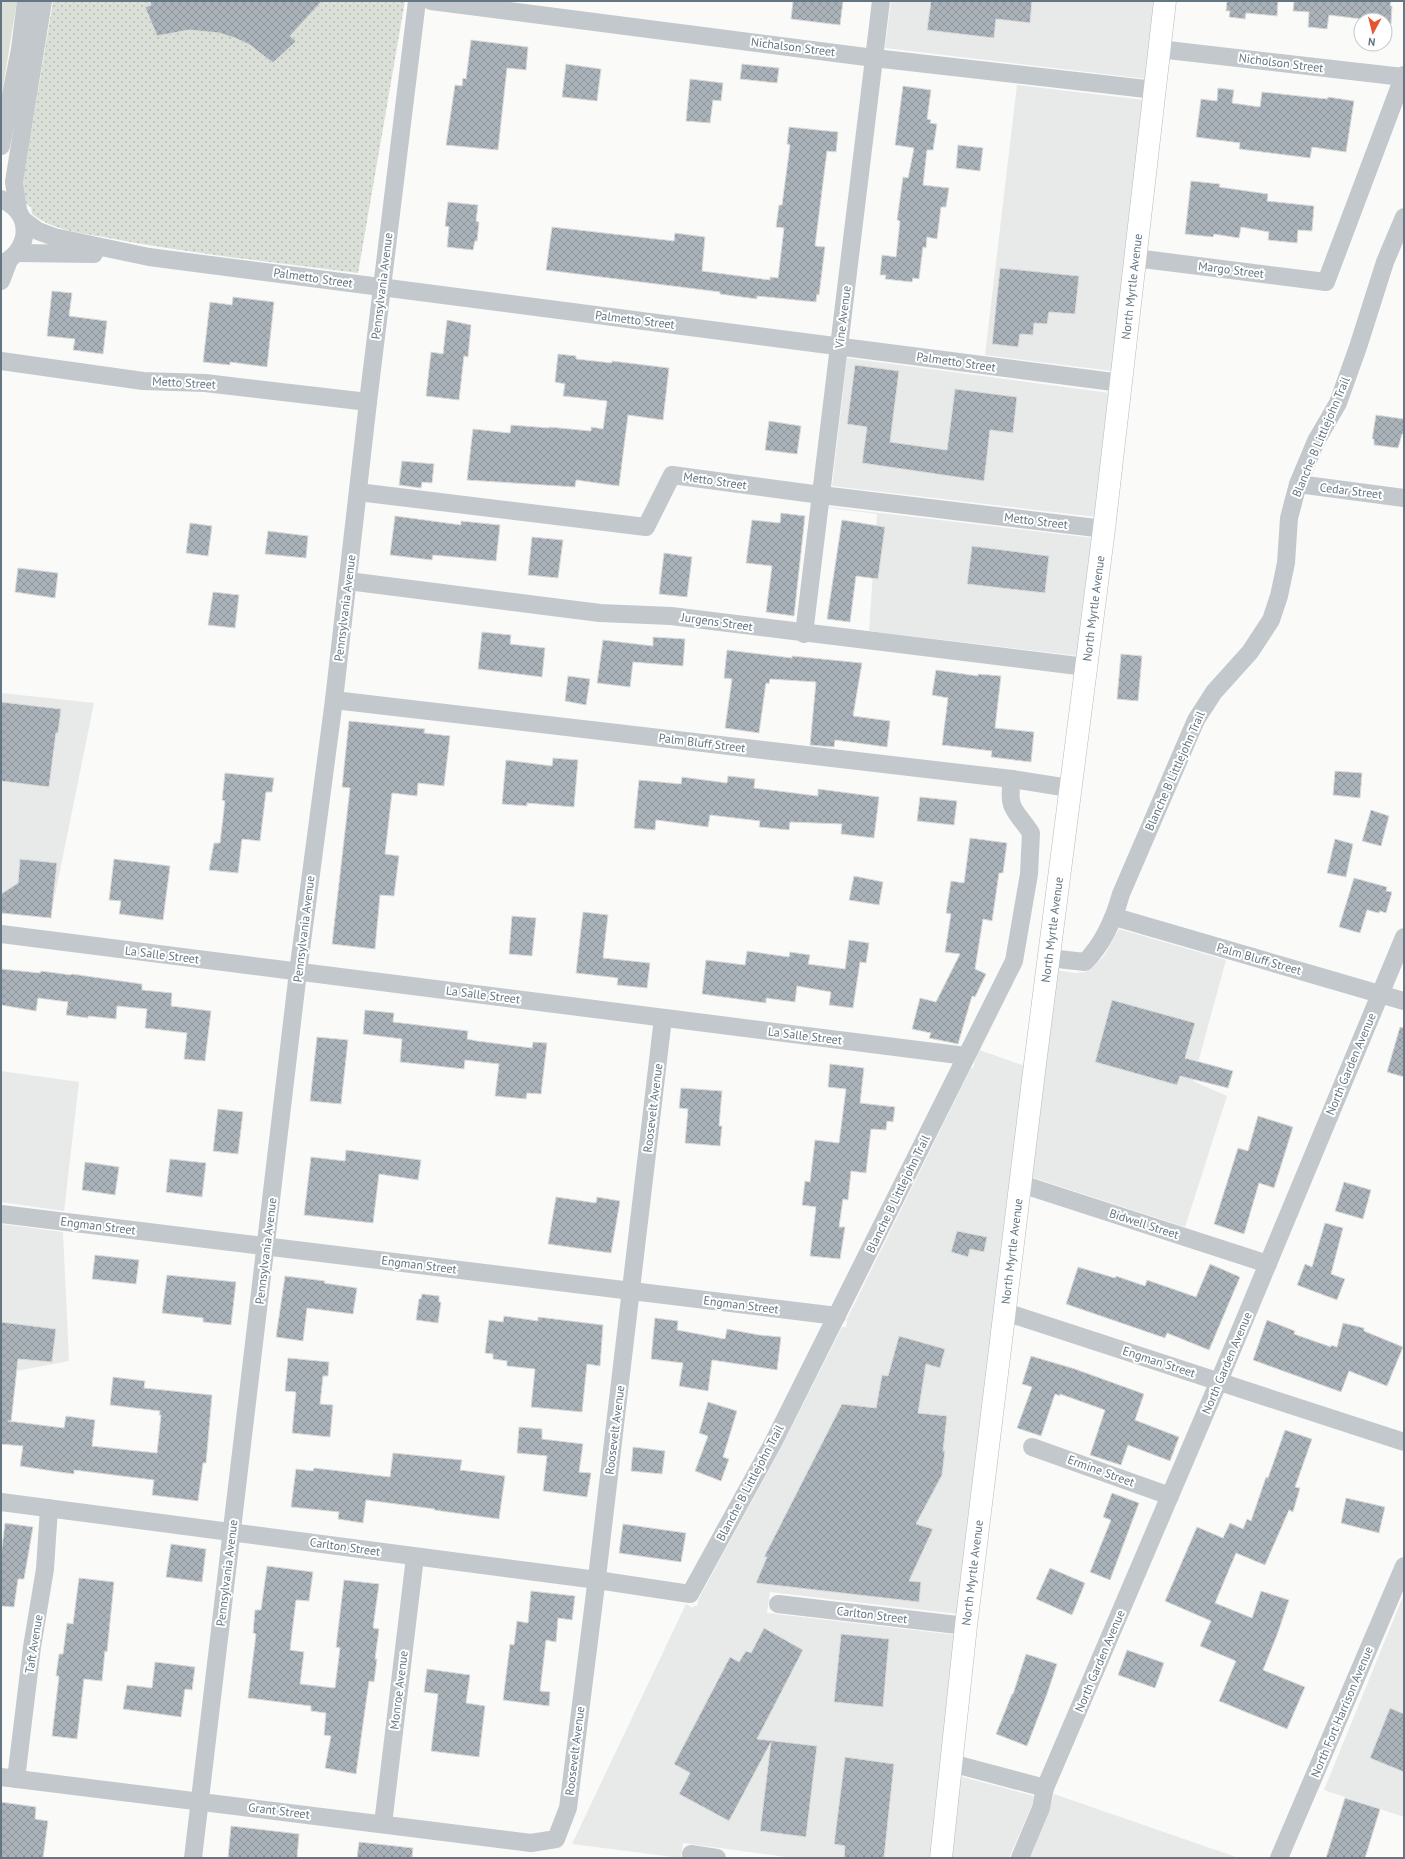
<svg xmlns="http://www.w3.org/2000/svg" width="1405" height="1859" font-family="'PT Sans',sans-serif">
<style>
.built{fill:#e8e9e9}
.park{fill:url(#park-dots)}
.garden{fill:#dadfd7}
.building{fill:url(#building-cross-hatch);stroke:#dcdcda}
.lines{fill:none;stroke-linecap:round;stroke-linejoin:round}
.major-casing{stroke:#b5babe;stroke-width:23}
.minor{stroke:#c3c8cc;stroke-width:18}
.major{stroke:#fff;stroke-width:22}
.labels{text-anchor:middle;stroke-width:4;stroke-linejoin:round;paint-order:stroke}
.street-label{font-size:12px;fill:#657683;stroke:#fff}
</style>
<defs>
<pattern id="park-dots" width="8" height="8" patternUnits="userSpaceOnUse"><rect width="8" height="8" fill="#dadfd7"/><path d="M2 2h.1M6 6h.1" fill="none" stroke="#b4b9b4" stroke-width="1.8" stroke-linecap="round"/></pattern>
<pattern id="building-cross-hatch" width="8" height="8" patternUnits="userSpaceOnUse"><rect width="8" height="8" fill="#aab3b9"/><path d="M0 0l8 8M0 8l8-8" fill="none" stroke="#8e969c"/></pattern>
</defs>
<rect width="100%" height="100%" fill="#fafaf8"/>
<!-- built -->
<g class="built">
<polygon points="891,1 1155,1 1147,79 885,48"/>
<polygon points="1017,85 1144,100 1112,371 985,355"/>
<polygon points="847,358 1110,393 1096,517 832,486"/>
<polygon points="829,507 1093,538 1078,656 869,631 877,514 829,508"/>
<polygon points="1,693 94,703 52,910 1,905"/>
<polygon points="1119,929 1226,960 1193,1081 1227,1096 1185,1227 1031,1177 1057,970 1075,973 1085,972 1091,969 1104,956"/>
<polygon points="979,1050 1025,1066 958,1614 770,1592 767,1613 956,1635 931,1858 794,1858 683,1843 681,1858 572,1844 686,1604 693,1608 694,1606 697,1606 699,1598 781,1448 842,1327 846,1327 847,1319 971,1068 973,1068 975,1060"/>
<polygon points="1,1071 79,1082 64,1211 1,1202"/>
<polygon points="1,1224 63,1232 69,1361 1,1374"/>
<polygon points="1404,1594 1404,1817 1324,1790"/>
<polygon points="959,1776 1034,1796 1032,1805 1009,1858 950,1858"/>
<polygon points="1054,1794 1239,1858 1030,1858 1049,1812"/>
</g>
<!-- park -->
<path class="park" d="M53 1H405L358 273C275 262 191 254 109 238 83 233 54 231 32 214L31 207 26 204 23 181Z"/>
<!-- garden -->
<polygon class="garden" points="1,1 17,1 1,100"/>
<!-- building -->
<g class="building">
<polygon points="150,1 322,1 290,36 296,41 273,63 250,45 235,38 219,33 189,30 157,36 145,7 151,5"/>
<polygon points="793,1 843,1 840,25 791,19"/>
<polygon points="931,1 1032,1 1030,23 996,19 994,38 927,30"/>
<polygon points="1227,1 1278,1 1277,16 1246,13 1245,19 1229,17 1230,11 1226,11"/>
<polygon points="1294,1 1391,1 1390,6 1392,6 1391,24 1385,24 1385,20 1361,21 1361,19 1329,15 1327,29 1308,27 1309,12 1293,11"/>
<polygon points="471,40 528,47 526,70 507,68 498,150 446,145 455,85 462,86 463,78 466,79"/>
<polygon points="566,64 601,69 597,101 562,97"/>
<polygon points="742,64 779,68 777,83 740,79"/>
<polygon points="690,79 723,83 721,101 713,100 710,123 686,121"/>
<polygon points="903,86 931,90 927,119 931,120 930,123 937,124 933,150 927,150 923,185 949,188 946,207 941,207 937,239 927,237 926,248 923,247 919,279 913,278 912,282 885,279 886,275 880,275 882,255 896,257 900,221 897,220 903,177 908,178 914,148 895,145"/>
<polygon points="1218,88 1234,90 1232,103 1260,107 1262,92 1327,99 1328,97 1354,101 1346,152 1312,147 1310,158 1239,149 1240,143 1196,137 1201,99 1217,101"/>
<polygon points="789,127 838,132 836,152 827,151 815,246 825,247 819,295 817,294 816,302 757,296 757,299 720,294 720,292 546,270 552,227 674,241 675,233 705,237 702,271 770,280 770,277 778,278 784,228 776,227 779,205 782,205 790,145 787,144"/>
<polygon points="958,145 983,148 980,171 956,168"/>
<polygon points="1191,181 1220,184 1219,187 1268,194 1267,201 1314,206 1312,231 1298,230 1297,243 1268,240 1269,232 1241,227 1239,238 1214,234 1213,237 1185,234"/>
<polygon points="448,202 478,205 476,221 479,222 477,241 475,241 473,250 447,247 449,227 445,226"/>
<polygon points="1000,268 1079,276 1075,314 1049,312 1047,324 1034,323 1033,335 1020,334 1018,347 992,344"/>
<polygon points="52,291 72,293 69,316 107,321 103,354 73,350 75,339 47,336"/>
<polygon points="233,297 274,302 267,367 230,362 230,365 203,362 210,302 232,305"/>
<polygon points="447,320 471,325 468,357 464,356 459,400 426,396 431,352 443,354"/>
<polygon points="558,354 576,356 576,359 612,363 612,361 669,368 663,420 628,415 619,486 576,480 575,487 467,480 473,429 510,433 511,425 549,428 549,427 591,431 591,427 603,429 607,401 563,396 565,384 555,382"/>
<polygon points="855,365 899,371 890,442 947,450 955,389 1017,397 1013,433 990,430 984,481 862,463 867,427 847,424"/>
<polygon points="1376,415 1404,419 1404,434 1402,434 1398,448 1374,445 1374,439 1372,439"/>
<polygon points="769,421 801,426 797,454 765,450"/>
<polygon points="402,461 434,464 432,483 422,482 421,488 399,485"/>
<polygon points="781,513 805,516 794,616 766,612 772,566 746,563 752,520 780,523"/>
<polygon points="395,516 461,525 461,521 500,525 496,561 433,555 432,560 390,555"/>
<polygon points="842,520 885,527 878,579 856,576 850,622 827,619"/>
<polygon points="190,523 212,526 208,556 186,553"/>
<polygon points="268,531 308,536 306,558 265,554"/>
<polygon points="532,537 563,540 558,578 528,575"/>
<polygon points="972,546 1049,556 1045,593 967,584"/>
<polygon points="664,553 692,557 687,597 659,594"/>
<polygon points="18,568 58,573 55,598 15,592"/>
<polygon points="213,592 239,595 235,628 208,625"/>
<polygon points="482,632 511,635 510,644 545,648 542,677 478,669"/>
<polygon points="653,637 685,639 683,666 633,662 630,687 597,683 603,640 653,646"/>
<polygon points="727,650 792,658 792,656 862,663 853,716 890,721 887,747 835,740 834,747 810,745 816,682 770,679 769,684 766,683 759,733 725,728 732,679 724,678"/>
<polygon points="1121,654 1142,656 1138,701 1117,699"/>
<polygon points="936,670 978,676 978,674 1001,676 995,728 1034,732 1031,762 991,757 992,751 942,745 948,698 932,695"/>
<polygon points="568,676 590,679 586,705 565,701"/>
<polygon points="1,702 61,709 58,733 56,733 49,787 1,781"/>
<polygon points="349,721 425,729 424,733 450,736 444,786 418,783 417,796 392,793 385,854 399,856 394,896 380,895 375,949 332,944 350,788 342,787"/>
<polygon points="553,758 578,760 574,807 527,803 527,806 502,804 506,760 552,766"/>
<polygon points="1335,771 1362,773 1360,798 1333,795"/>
<polygon points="225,773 274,778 272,792 266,792 260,841 242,839 238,873 209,870 214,843 220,843 225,801 222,800"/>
<polygon points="728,776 755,779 754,788 818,796 818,789 879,797 874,838 841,834 842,824 790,822 789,830 759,827 760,821 710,815 708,827 656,820 655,830 634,828 639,780 681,784 682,777 727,783"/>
<polygon points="920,797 957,801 954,825 917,821"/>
<polygon points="1371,810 1389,816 1381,846 1362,841"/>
<polygon points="970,838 1007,843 1003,873 999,873 992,921 983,919 975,969 986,974 975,997 972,996 958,1044 929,1038 931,1033 912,1029 920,998 936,1002 960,954 945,952 951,914 946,913 951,881 964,883"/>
<polygon points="1335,839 1353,844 1346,877 1327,873"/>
<polygon points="20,859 57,863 51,918 1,913 1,894 18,883"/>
<polygon points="114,859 170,866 163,920 119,914 121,901 109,900"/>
<polygon points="854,876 883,882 879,905 849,900"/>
<polygon points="1354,878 1387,887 1386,891 1392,892 1386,913 1380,911 1379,913 1367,910 1360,933 1339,927"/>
<polygon points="583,912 608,915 603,958 650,963 647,988 617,985 618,978 576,973"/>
<polygon points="512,916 536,918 532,956 509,954"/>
<polygon points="849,940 869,943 866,963 860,962 853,1008 829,1005 831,992 797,986 795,1002 766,998 766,1003 702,994 706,960 745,965 747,951 789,957 790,952 810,955 808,964 845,969"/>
<polygon points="1,969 40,973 41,971 71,975 72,974 142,984 142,990 172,993 171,1006 211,1011 205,1061 184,1059 187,1033 145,1028 147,1009 117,1006 116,1019 88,1016 88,1018 66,1015 68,1002 38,998 36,1011 1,1005"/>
<polygon points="1112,1000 1195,1023 1185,1058 1233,1071 1228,1088 1180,1076 1177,1085 1095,1062"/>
<polygon points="365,1010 394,1013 393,1022 468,1031 467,1039 477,1041 532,1048 533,1042 547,1043 541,1094 527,1093 526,1099 495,1096 499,1064 465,1060 464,1069 400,1062 402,1039 363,1034"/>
<polygon points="1400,1027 1404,1028 1404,1077 1387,1072"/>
<polygon points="317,1037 348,1040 341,1104 310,1101"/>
<polygon points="830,1064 864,1068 860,1103 895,1107 893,1122 887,1121 886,1130 871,1129 866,1173 851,1171 848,1200 843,1199 839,1227 845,1227 840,1259 810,1256 816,1207 802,1205 805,1181 810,1182 815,1140 839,1143 846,1089 828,1087"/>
<polygon points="681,1088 722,1091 719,1126 722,1126 720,1146 685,1143 688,1109 679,1108"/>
<polygon points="218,1109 243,1112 238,1154 213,1151"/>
<polygon points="1258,1116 1293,1127 1274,1188 1259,1183 1244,1234 1214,1224 1238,1148 1248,1151"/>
<polygon points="346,1150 421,1160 418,1180 379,1174 373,1223 304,1215 311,1157 345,1161"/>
<polygon points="170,1159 206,1163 202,1197 166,1192"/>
<polygon points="85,1162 119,1167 115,1195 82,1190"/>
<polygon points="1344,1182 1371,1190 1363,1219 1335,1211"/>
<polygon points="556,1197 596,1203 597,1197 620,1201 611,1253 548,1244"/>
<polygon points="1325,1223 1343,1228 1331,1274 1345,1279 1337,1300 1297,1285 1305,1264 1312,1267"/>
<polygon points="957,1231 987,1237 984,1252 970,1249 968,1257 951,1252"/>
<polygon points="95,1255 139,1260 136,1284 92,1279"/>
<polygon points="1210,1264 1240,1277 1209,1350 1167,1333 1165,1338 1066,1304 1078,1267 1115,1278 1116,1276 1145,1286 1147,1280 1196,1297"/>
<polygon points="167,1275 236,1282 231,1325 203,1322 203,1318 162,1313"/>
<polygon points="285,1276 325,1281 324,1283 357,1288 353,1314 307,1308 303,1341 276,1337"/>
<polygon points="422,1294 439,1296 439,1302 441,1302 438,1323 416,1320 419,1299 421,1299"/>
<polygon points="504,1316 538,1321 538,1317 603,1325 600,1366 587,1364 582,1412 531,1407 535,1369 507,1366 507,1361 493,1359 493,1354 485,1353 489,1320 503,1322"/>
<polygon points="655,1318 678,1321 677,1330 725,1339 727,1329 759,1335 781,1337 777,1370 712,1360 708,1391 679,1386 683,1363 651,1359"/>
<polygon points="1267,1320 1295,1331 1294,1334 1331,1347 1331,1345 1337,1347 1343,1323 1364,1328 1364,1331 1403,1347 1387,1386 1349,1371 1341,1392 1253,1360"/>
<polygon points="1,1322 56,1329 52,1362 18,1359 11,1422 8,1421 64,1428 66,1416 95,1420 92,1446 157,1453 161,1415 159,1415 160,1411 110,1405 113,1377 145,1381 144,1388 212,1395 206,1463 203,1463 198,1501 152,1495 154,1480 74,1470 74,1474 59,1472 20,1466 23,1446 1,1444"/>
<polygon points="899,1336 945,1349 940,1368 926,1364 918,1413 947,1416 943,1451 945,1451 942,1475 916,1524 933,1529 909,1581 921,1582 919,1602 756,1583 767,1557 764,1557 842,1404 876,1408 882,1375 888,1376"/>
<polygon points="1031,1356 1075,1369 1144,1394 1135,1420 1179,1437 1170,1461 1128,1445 1121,1465 1090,1455 1105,1410 1060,1394 1060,1396 1055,1394 1041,1436 1017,1428 1032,1387 1022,1384"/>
<polygon points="288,1358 329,1362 328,1376 323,1376 320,1404 333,1405 330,1437 292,1433 296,1392 285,1391"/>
<polygon points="708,1402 737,1411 723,1457 729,1459 721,1481 695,1471 708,1436 699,1433"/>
<polygon points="519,1427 542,1429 542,1439 583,1444 579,1472 591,1473 587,1497 543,1491 547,1456 517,1453"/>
<polygon points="1285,1430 1312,1439 1295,1487 1300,1488 1293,1512 1289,1510 1265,1565 1236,1553 1215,1603 1252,1618 1261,1591 1289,1600 1277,1635 1263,1670 1305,1687 1287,1729 1219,1701 1236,1661 1200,1646 1211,1621 1165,1601 1197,1527 1223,1538 1230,1523 1243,1529 1247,1519 1251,1521 1266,1477 1268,1478"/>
<polygon points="633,1447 665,1451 662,1474 631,1471"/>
<polygon points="393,1453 462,1460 460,1470 505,1476 499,1519 434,1510 435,1509 366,1500 363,1523 338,1519 339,1512 291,1507 296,1469 313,1471 314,1468 390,1477"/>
<polygon points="1112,1493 1139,1503 1110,1580 1090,1572 1111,1520 1103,1517"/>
<polygon points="1346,1498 1385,1507 1379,1533 1341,1523"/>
<polygon points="5,1523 33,1527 24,1579 18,1579 14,1607 1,1606 1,1555"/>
<polygon points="623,1524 686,1533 681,1562 619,1553"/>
<polygon points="171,1544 206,1549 202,1582 166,1577"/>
<polygon points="267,1566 313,1572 309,1601 296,1600 290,1650 304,1652 300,1684 335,1688 340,1648 336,1647 344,1580 379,1584 373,1628 379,1629 375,1659 377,1659 374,1682 369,1681 356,1774 325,1768 331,1736 324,1735 326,1713 311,1711 311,1706 248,1698 256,1634 253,1633 255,1610 261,1610"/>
<polygon points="1050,1568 1085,1583 1072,1615 1036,1599"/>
<polygon points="79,1578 114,1582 107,1652 105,1651 102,1681 84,1679 77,1739 52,1736 59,1676 56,1676 59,1654 63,1654 67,1623 73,1624"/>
<polygon points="531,1591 575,1596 572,1620 558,1618 556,1642 546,1640 540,1691 550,1692 549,1706 503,1700 510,1644 514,1645 517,1621 528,1623"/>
<polygon points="764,1628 803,1650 757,1739 817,1746 806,1837 760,1831 771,1742 729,1821 679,1794 690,1773 674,1764 730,1657 739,1662 746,1651 751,1653"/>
<polygon points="841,1634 889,1639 883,1707 834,1702"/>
<polygon points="1127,1650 1164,1663 1155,1688 1118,1675"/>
<polygon points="1026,1654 1057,1664 1047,1694 1027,1746 996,1734 1012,1694 1013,1694"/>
<polygon points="155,1662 195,1667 192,1690 185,1689 181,1717 123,1709 127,1685 152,1688"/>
<polygon points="427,1669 470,1675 466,1703 485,1706 479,1757 431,1751 438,1694 424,1692"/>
<polygon points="1390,1708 1404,1714 1404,1772 1370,1758"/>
<polygon points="845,1757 894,1764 884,1858 844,1858 845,1846 834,1844"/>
<polygon points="1345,1798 1380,1809 1365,1858 1326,1858"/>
<polygon points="1,1802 36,1807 35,1819 48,1821 43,1858 1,1858"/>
<polygon points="231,1826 299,1834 297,1858 228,1858"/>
<polygon points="359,1842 413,1848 412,1858 357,1858"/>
</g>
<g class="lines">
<defs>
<g id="major">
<path id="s1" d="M941 1858 966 1626 1035 1064 1104 529 1165 1"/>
</g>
</defs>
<!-- major casing -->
<use href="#major" class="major-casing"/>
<!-- minor -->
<g class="minor">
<polyline points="431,1 874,58 1155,90"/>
<polyline points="1159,49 1403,77"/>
<polyline points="1,146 20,49 26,1"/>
<path d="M1 199C33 212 32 250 1 264"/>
<polyline points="18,210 14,182 43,1"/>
<polyline points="23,220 38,231 54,237 149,257 1121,383"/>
<polyline points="17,253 94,254"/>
<polyline points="1135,258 1326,282 1404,75"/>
<polyline points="1,281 9,260"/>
<polyline points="1,361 143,381 205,383 368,402"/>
<polyline points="1298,484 1404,498"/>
<polyline points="358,492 646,527 672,475 821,495 1104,529"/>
<polyline points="348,581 600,613 671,616 1086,667"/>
<polyline points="804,634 881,1"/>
<polyline points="334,700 1012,779 1069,788"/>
<polyline points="1115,917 1404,1001"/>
<polyline points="1,934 966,1056"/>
<path d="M1049 958 1085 962C1104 943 1114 919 1121 894L1196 720 1214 692 1250 652 1271 620 1279 596 1286 563 1289 518 1298 484 1316 441 1338 403 1358 347 1385 262 1404 217"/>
<polyline points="1021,1184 1268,1264"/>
<polyline points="1,1214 837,1316"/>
<polyline points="1005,1312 1404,1442"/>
<polyline points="1032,1447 1170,1496"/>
<path d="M1 1502 597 1580 690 1594 773 1443 1014 961 1029 874 1031 833C1015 809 1007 810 1012 779"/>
<polyline points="778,1604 966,1626"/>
<polyline points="951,1763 1045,1788"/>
<polyline points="1,1777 531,1843 556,1839 568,1808 598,1569 663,1018"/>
<polyline points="16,1779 32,1647 45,1569 49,1508"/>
<polyline points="383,1824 415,1557"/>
<polyline points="691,1854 717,1858"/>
<polyline points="193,1858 298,972 334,700 368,402 417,1"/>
<polyline points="1020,1858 1041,1808 1045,1788 1219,1381 1404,937"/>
<polyline points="1279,1858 1404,1566"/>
</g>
<!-- major -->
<use href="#major" class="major"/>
</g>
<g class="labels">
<!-- street labels -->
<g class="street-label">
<text transform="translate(793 47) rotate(7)" y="4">Nichalson Street</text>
<text transform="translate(1281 63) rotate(7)" y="4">Nicholson Street</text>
<text transform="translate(1231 270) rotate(7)" y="4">Margo Street</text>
<text transform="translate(313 278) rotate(8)" y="4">Palmetto Street</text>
<text transform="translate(382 286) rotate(-83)" y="4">Pennsylvania Avenue</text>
<text dy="4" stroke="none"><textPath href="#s1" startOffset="1583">North Myrtle Avenue</textPath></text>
<text transform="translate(843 317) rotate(-83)" y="4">Vine Avenue</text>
<text transform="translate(635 320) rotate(7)" y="4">Palmetto Street</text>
<text transform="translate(956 362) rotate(8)" y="4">Palmetto Street</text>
<text transform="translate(184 383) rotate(3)" y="4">Metto Street</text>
<text transform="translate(1321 437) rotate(-67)" y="4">Blanche B Littlejohn Trail</text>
<text transform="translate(715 481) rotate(8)" y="4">Metto Street</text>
<text transform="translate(1351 491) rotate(7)" y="4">Cedar Street</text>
<text transform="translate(1036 521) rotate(7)" y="4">Metto Street</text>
<text transform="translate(345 608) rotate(-83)" y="4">Pennsylvania Avenue</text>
<text dy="4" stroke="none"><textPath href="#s1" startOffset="1259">North Myrtle Avenue</textPath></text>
<text transform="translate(717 622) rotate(8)" y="4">Jurgens Street</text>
<text transform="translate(702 743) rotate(7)" y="4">Palm Bluff Street</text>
<text transform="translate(1175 771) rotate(-66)" y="4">Blanche B Littlejohn Trail</text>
<text transform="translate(304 929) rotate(-83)" y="4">Pennsylvania Avenue</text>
<text dy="4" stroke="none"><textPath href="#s1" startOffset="935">North Myrtle Avenue</textPath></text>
<text transform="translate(162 955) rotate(7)" y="4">La Salle Street</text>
<text transform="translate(1259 959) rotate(16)" y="4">Palm Bluff Street</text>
<text transform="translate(483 995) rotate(7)" y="4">La Salle Street</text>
<text transform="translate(805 1036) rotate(7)" y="4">La Salle Street</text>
<text transform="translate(1351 1064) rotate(-67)" y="4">North Garden Avenue</text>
<text transform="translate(653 1108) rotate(-83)" y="4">Roosevelt Avenue</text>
<text transform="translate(898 1194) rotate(-64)" y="4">Blanche B Littlejohn Trail</text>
<text transform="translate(1144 1224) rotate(18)" y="4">Bidwell Street</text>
<text transform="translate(98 1226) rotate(7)" y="4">Engman Street</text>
<text transform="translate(266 1251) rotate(-83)" y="4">Pennsylvania Avenue</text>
<text dy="4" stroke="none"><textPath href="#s1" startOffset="611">North Myrtle Avenue</textPath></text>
<text transform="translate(419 1265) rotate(7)" y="4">Engman Street</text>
<text transform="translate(741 1305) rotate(7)" y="4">Engman Street</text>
<text transform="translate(1159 1362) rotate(18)" y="4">Engman Street</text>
<text transform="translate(1227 1363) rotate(-67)" y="4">North Garden Avenue</text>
<text transform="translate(615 1430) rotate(-83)" y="4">Roosevelt Avenue</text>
<text transform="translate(1101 1471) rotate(20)" y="4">Ermine Street</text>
<text transform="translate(750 1483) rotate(-62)" y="4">Blanche B Littlejohn Trail</text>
<text transform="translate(345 1547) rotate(8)" y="4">Carlton Street</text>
<text transform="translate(227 1573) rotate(-83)" y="4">Pennsylvania Avenue</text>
<text dy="4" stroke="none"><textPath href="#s1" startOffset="287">North Myrtle Avenue</textPath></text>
<text transform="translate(872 1615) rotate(7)" y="4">Carlton Street</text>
<text transform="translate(34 1644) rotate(-81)" y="4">Taft Avenue</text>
<text transform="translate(1100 1661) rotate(-67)" y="4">North Garden Avenue</text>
<text transform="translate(399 1690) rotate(-83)" y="4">Monroe Avenue</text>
<text transform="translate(1342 1712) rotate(-67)" y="4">North Fort Harrison Avenue</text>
<text transform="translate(575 1751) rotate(-83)" y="4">Roosevelt Avenue</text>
<text transform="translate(279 1811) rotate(7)" y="4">Grant Street</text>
</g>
</g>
<!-- border -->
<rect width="1405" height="1859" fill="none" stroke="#657683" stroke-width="4"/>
<!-- north arrow -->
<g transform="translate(1373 32) rotate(187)"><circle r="19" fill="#ffffff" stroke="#c1c8cd"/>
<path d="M0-3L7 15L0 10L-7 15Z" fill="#e4572e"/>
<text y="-6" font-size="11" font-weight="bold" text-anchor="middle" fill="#657683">N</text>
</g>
</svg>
